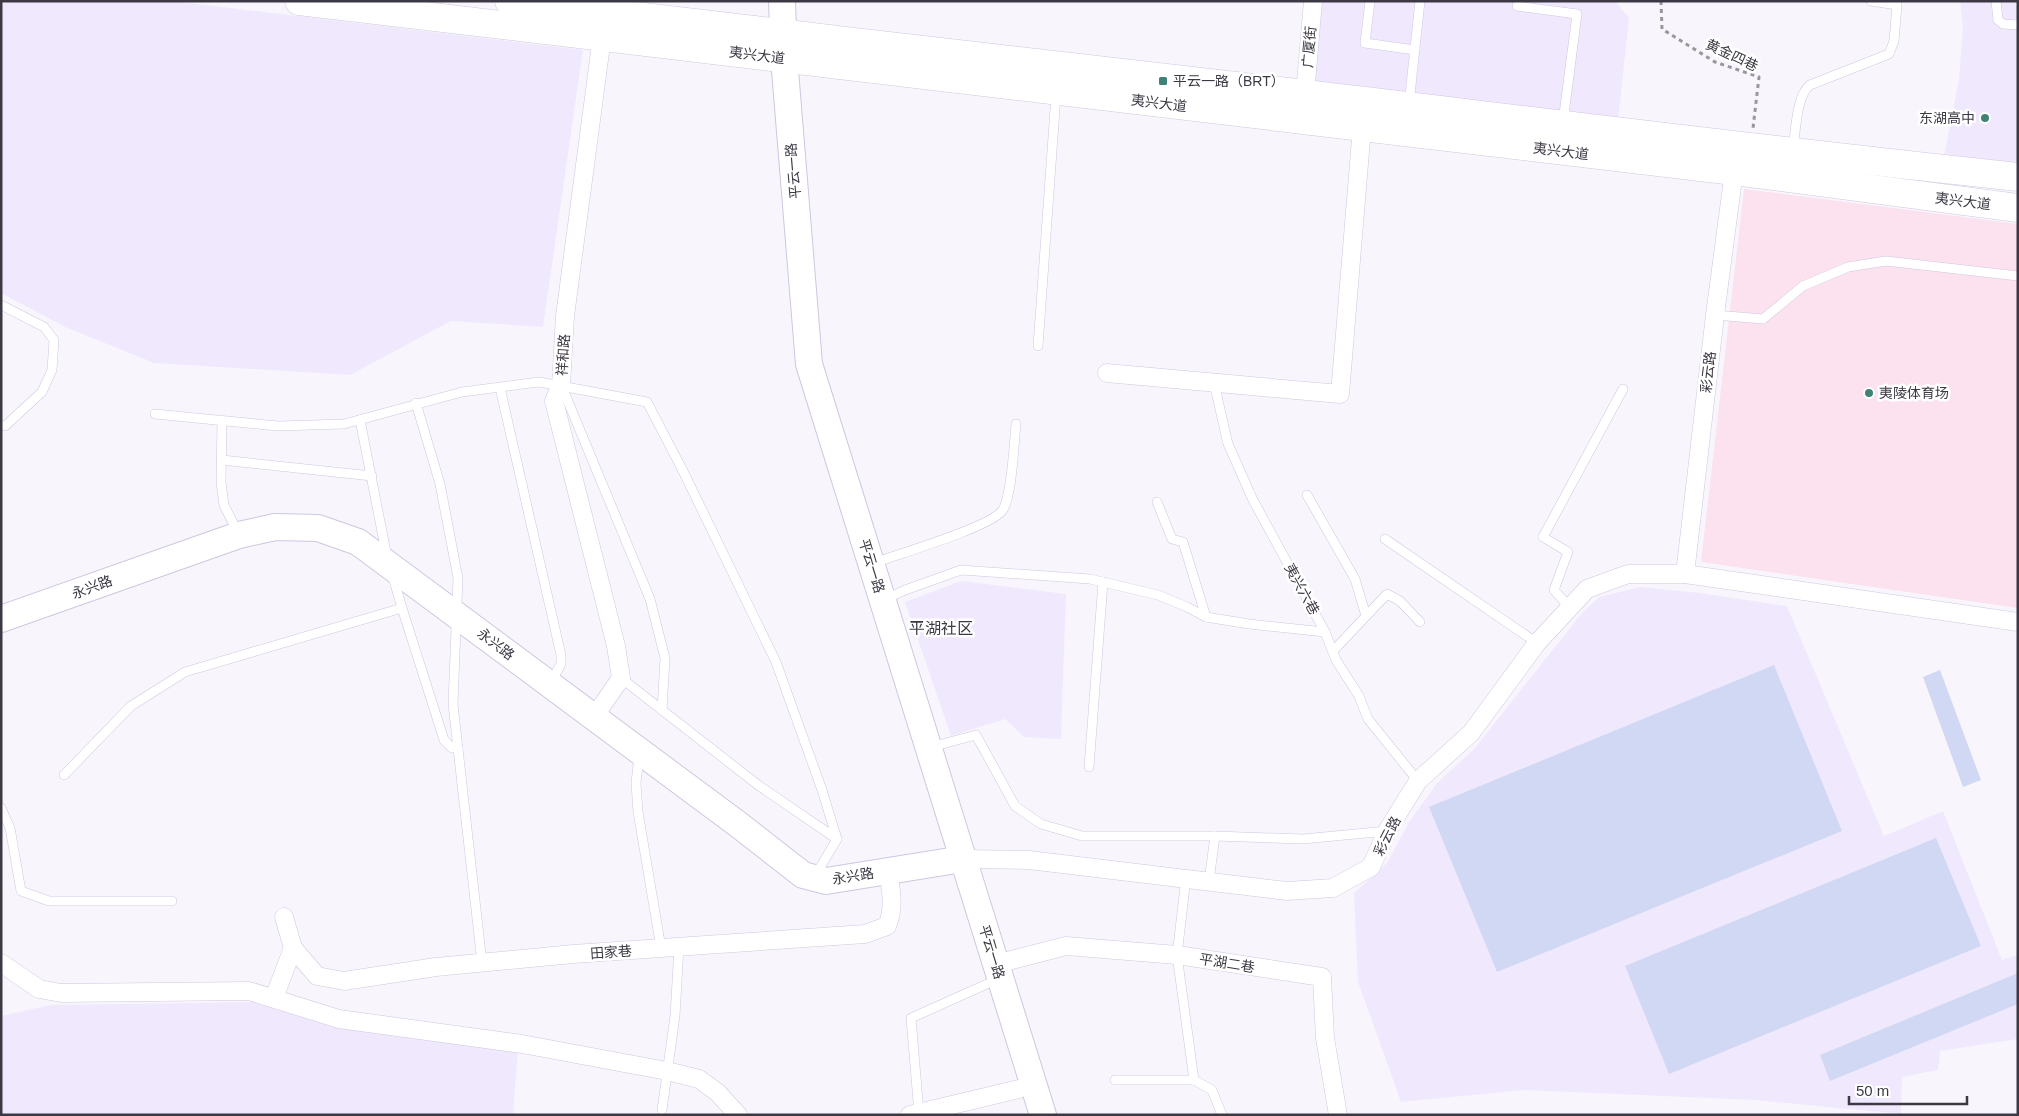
<svg xmlns="http://www.w3.org/2000/svg" width="2019" height="1116" font-family="Arial,'Noto Sans SC',sans-serif">
<style>
.built{fill:#f0e9fe}
.green{fill:#fbe2ee}
.building{fill:#d1d8f3}
.lines{fill:none;stroke-linecap:round;stroke-linejoin:round}
.lane-casing{stroke:#cfc6e1;stroke-width:10}
.street-casing{stroke:#cfc6e1;stroke-width:19}
.secondary-casing{stroke:#cfc6e1;stroke-width:28}
.primary-casing{stroke:#cfc6e1;stroke-width:29}
.path{stroke:#99969f;stroke-width:3;stroke-dasharray:4 4;stroke-linecap:butt}
.lane{stroke:#fff;stroke-width:9}
.street{stroke:#fff;stroke-width:18}
.secondary{stroke:#fff;stroke-width:26}
.primary{stroke:#fff;stroke-width:28}
.poi-dot{fill:#3f8377;stroke:#fff;stroke-width:2}
.labels{text-anchor:middle;stroke-width:5;stroke-linejoin:round;paint-order:stroke}
.street-label{font-size:14px;fill:#3d3944;stroke:#fff}
.poi-label{font-size:14px;fill:#3d3944;stroke:#fff;text-anchor:start}
.quarter-label{font-size:16px;fill:#3d3944;stroke:#fff}
</style>
<rect width="100%" height="100%" fill="#f8f6fc"/>
<!-- built -->
<g class="built">
<polygon points="1,1 171,1 583,50 543,327 451,321 350,375 154,363 65,327 1,293"/>
<polygon points="1321,1 1615,1 1629,18 1618,121 1315,82"/>
<polygon points="1960,1 2018,1 2018,165 1944,157 1959,79 1963,27"/>
<polygon points="961,581 1066,594 1061,739 1024,737 1005,719 951,736 905,602"/>
<polygon points="1640,587 1700,593 1787,606 1884,836 1943,811 2002,960 2018,955 2018,1039 1940,1051 1938,1070 1902,1077 1901,1114 1754,1100 1524,1090 1401,1102 1358,982 1354,893 1387,863 1409,822 1437,783 1474,749 1582,613 1599,597"/>
<polygon points="260,1002 332,1027 518,1050 513,1115 1,1115 1,1016 50,1005"/>
</g>
<!-- green -->
<polygon class="green" points="1744,189 2018,224 2018,608 1701,562"/>
<!-- building -->
<g class="building">
<polygon points="1774,665 1842,831 1497,972 1429,807"/>
<polygon points="1940,670 1981,780 1963,787 1923,677"/>
<polygon points="1936,838 1981,946 1669,1074 1625,966"/>
<polygon points="2018,973 2018,1004 1830,1081 1820,1055"/>
</g>
<g class="lines">
<defs>
<g id="lane">
<polyline points="1370,1 1365,43 1415,50"/>
<polyline points="1996,1 1998,20 2003,24 2018,25"/>
<polyline points="1517,6 1577,14 1563,122"/>
<polyline points="1409,104 1420,1"/>
<path d="M1793 148C1796 131 1796 96 1810 85L1889 54 1894 41 1897 5 1871 1"/>
<polyline points="1,305 44,327 54,340 52,370 42,392 5,426"/>
<polyline points="1715,315 1763,319 1803,286 1848,267 1886,261 2018,276"/>
<polyline points="1038,346 1056,95"/>
<polyline points="1214,383 1228,444 1253,500 1325,632 1336,660 1359,696 1368,719 1418,781"/>
<polyline points="562,387 650,599 665,658 662,710"/>
<polyline points="500,388 561,655 561,664 551,682"/>
<polyline points="416,403 440,484 458,578 453,704 482,963"/>
<polyline points="155,414 278,426 344,424 462,392 539,382 647,402 682,469 776,662 822,790 837,839 815,876"/>
<polyline points="360,420 387,557"/>
<polyline points="222,421 221,482 224,505 238,533"/>
<polyline points="222,460 372,476"/>
<polyline points="1307,495 1355,579 1366,616"/>
<polyline points="1157,502 1172,539 1183,542 1206,617"/>
<polyline points="1385,539 1537,643"/>
<path d="M874 563C898 554 988 528 1002 511 1012 499 1014 442 1016 424"/>
<polyline points="884,600 905,590 961,570 1090,579 1158,595 1187,607 1206,617 1249,624 1325,632"/>
<polyline points="402,608 444,740 452,748 458,748"/>
<polyline points="1570,608 1554,590 1568,552 1543,537 1623,389"/>
<polyline points="1333,651 1387,594 1400,601 1420,622"/>
<polyline points="621,678 758,785 837,839"/>
<polyline points="931,747 976,735 1015,806 1041,824 1082,836 1215,836 1303,839 1387,831"/>
<polyline points="639,756 636,783 638,812 661,948"/>
<polyline points="1089,767 1103,582"/>
<polyline points="64,775 131,706 185,672 402,608 393,577"/>
<polyline points="1,808 10,828 21,891 49,901 172,901"/>
<polyline points="1186,878 1177,955 1194,1080"/>
<polyline points="1209,881 1215,836"/>
<polyline points="1115,1080 1194,1080 1212,1090 1222,1115"/>
<polyline points="662,1110 675,1016 679,947"/>
<polyline points="919,1113 911,1018 987,984"/>
</g>
<g id="street">
<polyline points="1305,94 1313,1"/>
<polyline points="1107,373 1340,394 1362,127"/>
<polyline points="1685,574 1715,315 1734,171"/>
<polyline points="594,717 621,678 616,646 554,401 561,385 565,316 602,37"/>
<polyline points="963,859 1029,860 1287,891 1333,888 1371,867 1387,831 1418,781 1471,733 1537,643 1587,589 1628,574 1685,574 2018,622"/>
<path d="M293 948 317 976 344 981 436 967 573 954 865 934 887 926C895 908 891 890 888 871"/>
<polyline points="1,963 39,989 61,993 249,991 339,1019 522,1044 667,1071 699,1079 717,1092 738,1115"/>
<polyline points="996,964 1066,946 1177,955 1322,977 1325,1038 1338,1115"/>
<polyline points="274,998 293,948 284,917"/>
<polyline points="910,1115 1019,1089"/>
</g>
<g id="secondary">
<polyline points="782,1 784,58 809,364 1043,1115"/>
<polyline points="1,619 239,535 275,527 318,528 358,542 739,825 803,875 826,881 963,859"/>
</g>
<g id="primary">
<polyline points="299,1 1734,171 2018,208"/>
<path d="M509 1C774 34 1040 62 1305 94 1543 122 1780 152 2018 177"/>
</g>
</defs>
<!-- lane casing -->
<use href="#lane" class="lane-casing"/>
<!-- street casing -->
<use href="#street" class="street-casing"/>
<!-- secondary casing -->
<use href="#secondary" class="secondary-casing"/>
<!-- primary casing -->
<use href="#primary" class="primary-casing"/>
<!-- path -->
<polyline class="path" points="1661,1 1662,29 1715,62 1759,77 1753,128"/>
<!-- lane -->
<use href="#lane" class="lane"/>
<!-- street -->
<use href="#street" class="street"/>
<!-- secondary -->
<use href="#secondary" class="secondary"/>
<!-- primary -->
<use href="#primary" class="primary"/>
</g>
<!-- markers -->
<g class="poi-dot">
<rect x="1158" y="76" width="10" height="10" rx="2.5"/>
<circle cx="1985" cy="118" r="5"/>
<circle cx="1869" cy="393" r="5"/>
</g>
<g class="labels">
<!-- street labels -->
<g class="street-label">
<text transform="translate(1309 47) rotate(-85)" y="5">广厦街</text>
<text transform="translate(757 55) rotate(7)" y="5">夷兴大道</text>
<text transform="translate(1732 55) rotate(25)" y="5">黄金四巷</text>
<text transform="translate(1159 103) rotate(7)" y="5">夷兴大道</text>
<text transform="translate(1561 151) rotate(7)" y="5">夷兴大道</text>
<text transform="translate(793 171) rotate(-95)" y="5">平云一路</text>
<text transform="translate(1963 201) rotate(7)" y="5">夷兴大道</text>
<text transform="translate(563 355) rotate(-86)" y="5">祥和路</text>
<text transform="translate(1708 372) rotate(-83)" y="5">彩云路</text>
<text transform="translate(872 566) rotate(73)" y="5">平云一路</text>
<text transform="translate(92 587) rotate(-20)" y="5">永兴路</text>
<text transform="translate(1302 589) rotate(61)" y="5">夷兴六巷</text>
<text transform="translate(496 644) rotate(37)" y="5">永兴路</text>
<text transform="translate(1387 836) rotate(-63)" y="5">彩云路</text>
<text transform="translate(853 876) rotate(-9)" y="5">永兴路</text>
<text transform="translate(611 952) rotate(-4)" y="5">田家巷</text>
<text transform="translate(992 952) rotate(73)" y="5">平云一路</text>
<text transform="translate(1227 963) rotate(9)" y="5">平湖二巷</text>
</g>
<!-- poi labels -->
<g class="poi-label">
<text x="1173" y="86">平云一路（BRT）</text>
<text x="1975" y="123" text-anchor="end">东湖高中</text>
<text x="1879" y="398">夷陵体育场</text>
</g>
<!-- quarter labels -->
<g class="quarter-label">
<text x="941" y="634">平湖社区</text>
</g>
</g>
<!-- border -->
<rect width="2019" height="1116" fill="none" stroke="#3d3944" stroke-width="5"/>
<!-- scale -->
<path d="M1849 1096v8h118v-8" fill="none" stroke="#3d3944" stroke-width="2.5"/>
<text x="1856" y="1096" font-size="15" fill="#3d3944" stroke="#ffffff" stroke-width="4" paint-order="stroke">50 m</text>
</svg>
